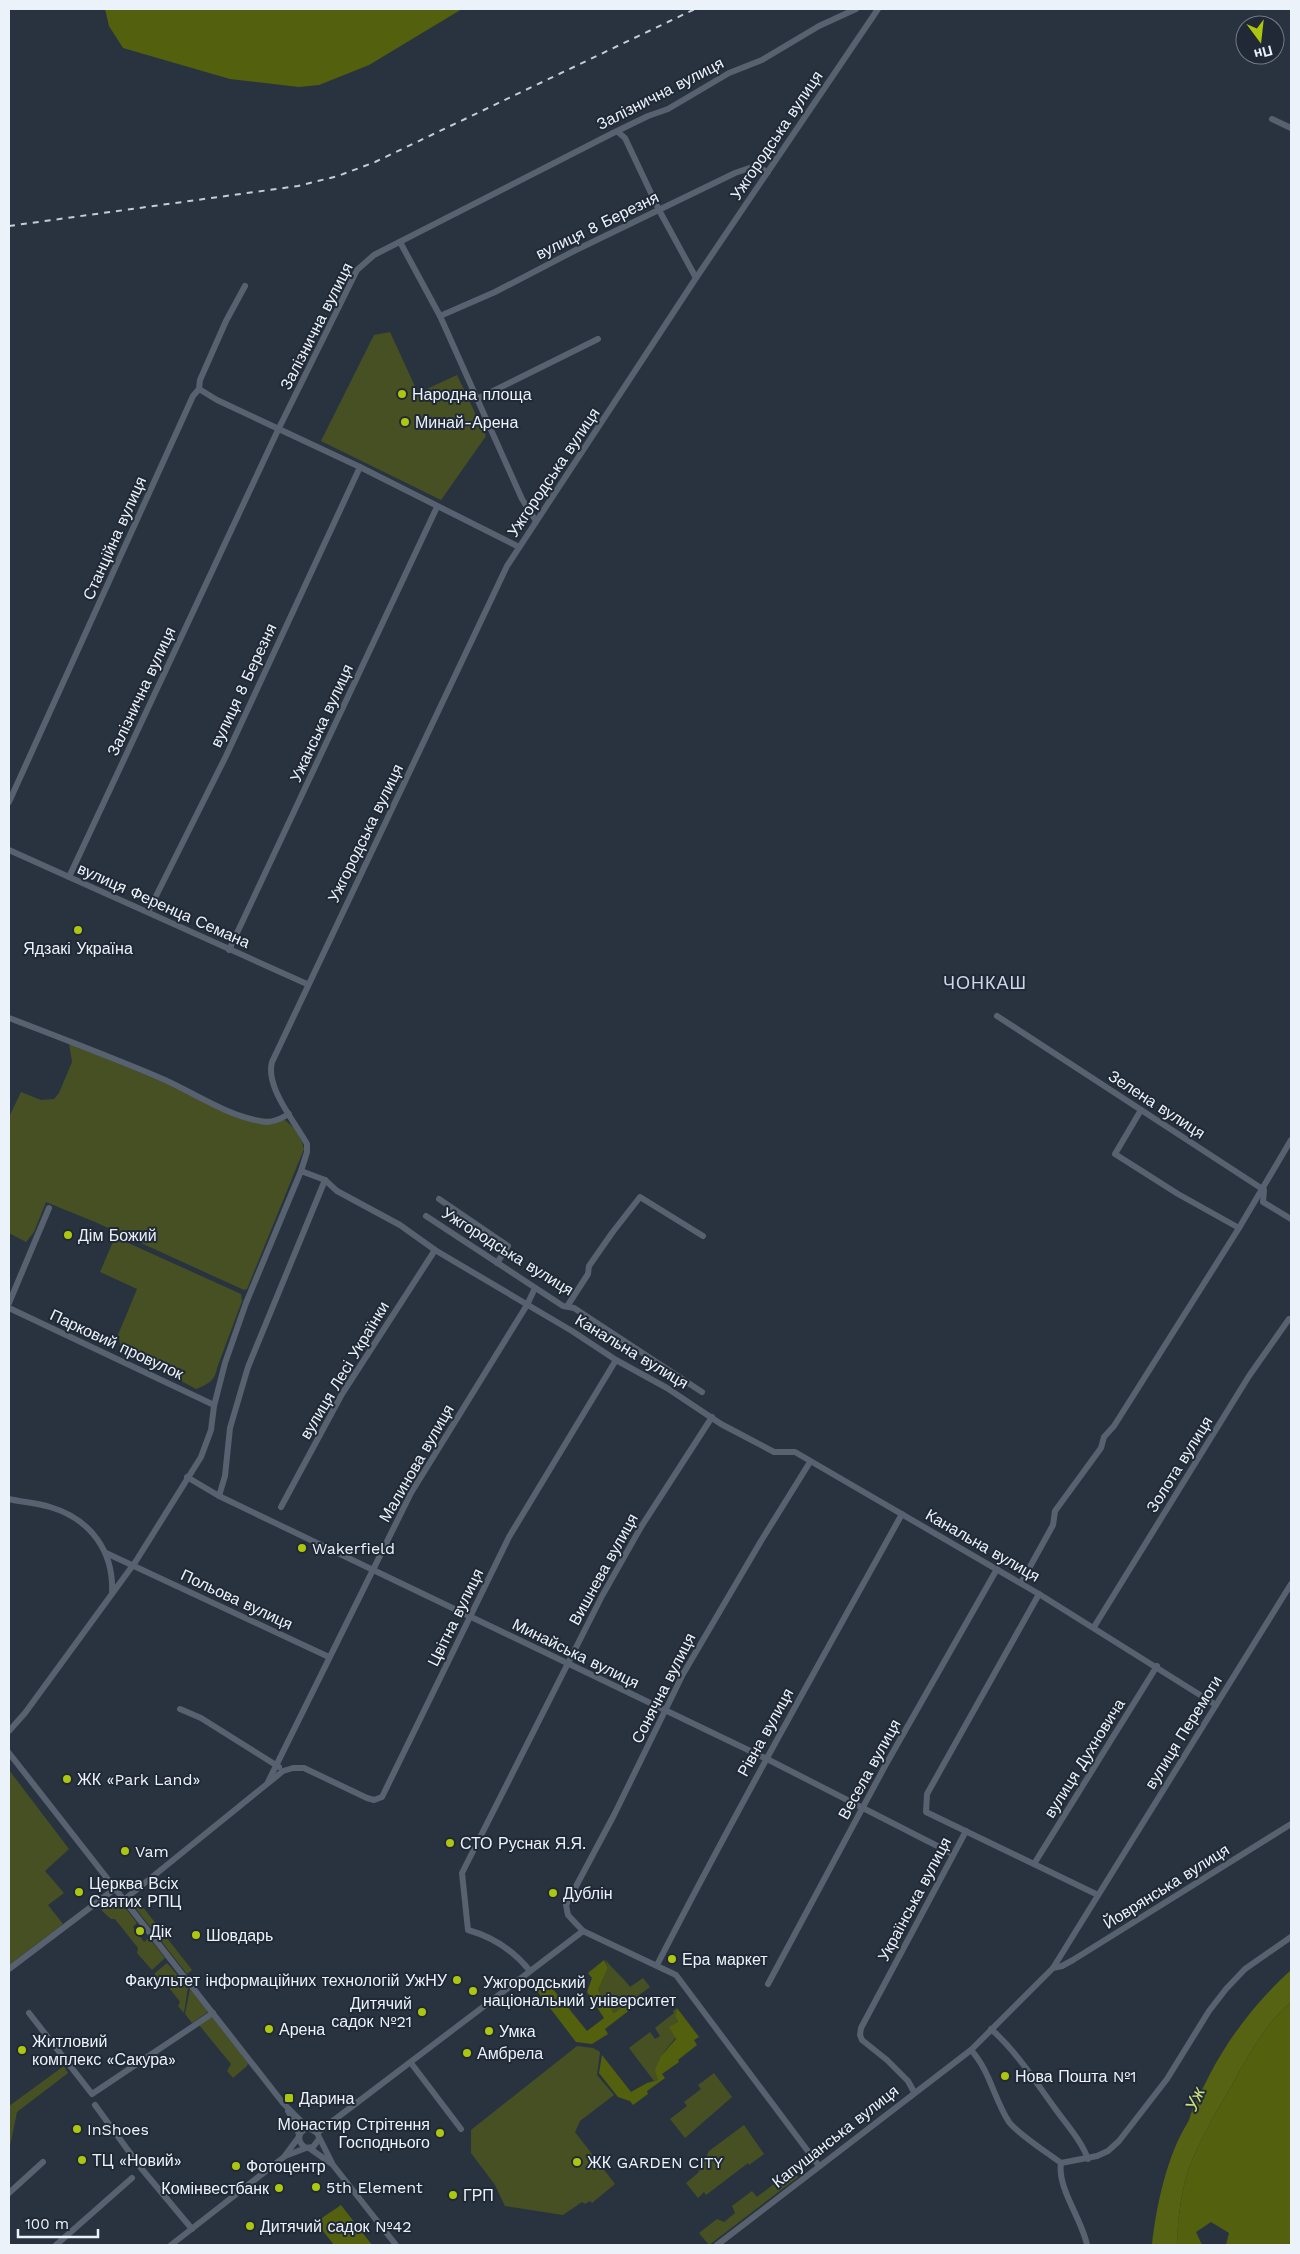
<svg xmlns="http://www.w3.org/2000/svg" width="1300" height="2254" font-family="'Work Sans',sans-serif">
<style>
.green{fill:#475022}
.forest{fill:#53600d}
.water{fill:#566312}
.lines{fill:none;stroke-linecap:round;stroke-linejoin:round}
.minor{stroke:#576170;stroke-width:6}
.rail{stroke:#c5ccd5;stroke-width:2;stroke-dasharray:6 6;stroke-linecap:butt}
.poi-dot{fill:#adc60f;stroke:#202935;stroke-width:2}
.labels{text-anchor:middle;stroke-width:4;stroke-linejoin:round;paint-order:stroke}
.street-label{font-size:16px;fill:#ebf2fa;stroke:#202935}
.poi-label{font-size:16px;fill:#ebf2fa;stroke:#202935;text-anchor:start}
.neighbourhood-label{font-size:18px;letter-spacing:1px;fill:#cbd7e8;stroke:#202935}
.water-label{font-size:18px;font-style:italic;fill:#cee37b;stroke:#202935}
</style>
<rect width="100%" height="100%" fill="#293340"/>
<!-- green -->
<g class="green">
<polygon points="390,332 418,393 457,375 486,436 441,500 321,441 374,335"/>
<polygon points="69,1043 167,1084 234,1116 285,1120 295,1129 302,1142 304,1149 247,1289 244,1290 95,1222 46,1202 34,1232 26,1242 9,1233 9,1117 21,1092 41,1100 54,1099 59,1093 72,1062"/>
<path d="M115 1237 241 1294 242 1301 217 1368C215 1381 208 1384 196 1389L121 1348 118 1335 137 1289 100 1272Z"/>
<polygon points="9,1770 69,1849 45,1871 64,1893 48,1905 63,1924 9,1965"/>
<polygon points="115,1897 117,1897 137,1923 133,1927 144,1942 149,1938 165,1958 152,1970 137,1953 138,1948 115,1919 111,1919 102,1911 103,1907"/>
<polygon points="135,1897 192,1970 187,1974 130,1901"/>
<path d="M605 1959C613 1970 622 1976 630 1987L643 1978 650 1987 614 2013 598 1990 608 1968Z"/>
<polygon points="167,1963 188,1987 184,2013 178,2006 180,2002 167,1985 163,1985 155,1976 155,1973"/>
<polygon points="190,1989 208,2012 192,2023 185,2014"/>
<path d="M677 2008 675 2016C685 2035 670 2042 662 2055 659 2062 659 2073 658 2080L654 2081 629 2048 650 2032 655 2039 660 2036 655 2028 674 2013 673 2011Z"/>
<polygon points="210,2018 213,2018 248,2063 247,2066 233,2078 227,2071 231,2064 199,2025"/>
<polygon points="577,2046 593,2048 600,2052 597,2075 614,2095 580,2121 575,2132 615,2184 592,2203 590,2201 585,2204 582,2202 563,2215 505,2206 495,2185 471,2153 471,2130"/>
<polygon points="64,2066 68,2073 17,2112 9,2151 9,2106"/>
<polygon points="714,2073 732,2097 685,2138 670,2119 687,2106 684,2102 701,2089 698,2085"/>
<polygon points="744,2125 764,2154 749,2165 748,2163 706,2195 704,2192 698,2198 686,2183 698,2173 709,2151"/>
<polygon points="795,2174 798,2177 709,2245 699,2233 717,2219 724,2222 735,2213 732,2206 752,2191 757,2197 783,2177 786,2180"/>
</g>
<!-- forest -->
<g class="forest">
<polygon points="105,9 462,9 369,65 319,85 299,87 230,79 123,48 109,26"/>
<polygon points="604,1960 608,1968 598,1990 614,2013 632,2000 636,2005 605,2029 608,2034 592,2044 576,2042 537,1991 542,1985 548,1983 587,2031 604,2018 587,1992 592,1978 588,1973"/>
<path d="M1291 2002V2245H1226L1229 2233 1211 2222 1196 2232 1202 2245H1177C1178 2218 1181 2188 1191 2163 1201 2138 1215 2114 1228 2092 1246 2060 1263 2026 1291 2002Z"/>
<polygon points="677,2008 699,2037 694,2040 697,2045 678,2060 679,2062 662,2074 665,2078 647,2091 648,2094 633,2105 630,2101 618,2097 599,2073 602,2055 631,2092 647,2083 658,2080 655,2070 661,2056 676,2039 669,2027 678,2022 675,2016"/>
<polygon points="341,2205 372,2245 334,2245 316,2222"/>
</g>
<!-- water -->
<path class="water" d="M1291 1970V2002C1263 2026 1246 2060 1228 2092 1215 2114 1201 2138 1191 2163 1181 2188 1178 2218 1177 2245H1152C1156 2207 1167 2155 1188 2122 1190 2119 1190 2115 1192 2111 1197 2099 1204 2086 1210 2074 1231 2034 1258 2000 1291 1970Z"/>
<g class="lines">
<!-- minor -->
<g class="minor">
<polyline points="1272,119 1291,128"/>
<polyline points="618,132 625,138 659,210 696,278"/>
<polyline points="400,242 440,316 522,499 536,521"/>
<polyline points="440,316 495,292 576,250 735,173 755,166 768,172"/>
<polyline points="199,389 217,400 360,467 519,547"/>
<polyline points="477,399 598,339"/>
<polyline points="9,802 193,396 199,389 200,380 226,321 245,286"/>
<polyline points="9,850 307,984"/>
<polyline points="69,877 278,430 357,270 374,255 613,133 648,116 668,109 729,73 762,60 819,26 856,9"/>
<polyline points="148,912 226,756 360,467"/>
<polyline points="229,950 437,507"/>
<polyline points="997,1016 1264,1190 1263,1202 1291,1219"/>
<path d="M9 1018C61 1038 114 1058 165 1080 196 1094 226 1115 260 1121 270 1124 280 1119 289 1114"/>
<polyline points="1141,1110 1115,1154 1178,1194 1239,1228"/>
<polyline points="301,1171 325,1180"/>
<polyline points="325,1180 337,1191 400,1225 435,1250 572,1331 616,1360 667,1388 721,1424 774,1452 795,1452 1039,1594 1216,1705"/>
<polyline points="439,1199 508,1246 497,1263"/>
<polyline points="426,1216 563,1306 574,1308 702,1392"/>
<polyline points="9,1303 49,1208"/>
<polyline points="568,1305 588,1274 589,1266 612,1233 640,1197 703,1236"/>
<polyline points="9,1308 214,1405"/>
<polyline points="810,1462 761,1541 683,1674 614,1815 566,1905 568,1915 583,1931 676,1975 819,2166"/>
<polyline points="187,1477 219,1496 767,1759 953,1854"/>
<polyline points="219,1496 225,1476 230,1428 248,1367 325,1180"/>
<path d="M9 1499C22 1502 37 1503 50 1507 91 1519 114 1552 112 1593"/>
<polyline points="281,1507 342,1394 435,1250"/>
<polyline points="106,1553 329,1657"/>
<polyline points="1021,1583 1053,1525 1055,1511 1101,1448 1104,1437 1114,1426 1239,1228 1291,1140"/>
<polyline points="1039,1594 927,1794 926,1812 1098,1895"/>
<polyline points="1094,1627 1249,1376 1289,1319 1291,1320"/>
<polyline points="180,1709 201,1718 279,1767"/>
<path d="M9 1731 25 1713 136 1561 201 1457 211 1430 214 1406 225 1363 246 1303 301 1171 307 1152V1144C295 1122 265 1087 272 1062L507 566 696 278 878 9"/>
<polyline points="9,1753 283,2103 306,2126 317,2133 333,2165 396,2245"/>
<polyline points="268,1782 411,1493 527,1305 535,1288"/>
<polyline points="1034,1864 1157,1666"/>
<polyline points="125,1899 283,1771 293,1768 304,1768 367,1798 374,1800 382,1797 509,1537 616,1360"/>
<path d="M657 1965C735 1813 819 1664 902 1514"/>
<polyline points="1053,1968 1062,1966 1073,1960 1291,1824"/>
<polyline points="9,1969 116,1888"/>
<path d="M530 1971C514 1951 493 1937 468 1930L462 1873 602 1596 641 1527 712 1417"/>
<polyline points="768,1984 885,1766 997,1569"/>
<polyline points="29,2013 92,2094 213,2013"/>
<path d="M991 2029C1016 2051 1035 2081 1054 2107 1066 2124 1081 2140 1088 2159"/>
<path d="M971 2050C990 2071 994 2099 1009 2122 1017 2133 1049 2154 1061 2163 1057 2188 1082 2219 1087 2245"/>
<polyline points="411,2063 461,2129"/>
<polyline points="914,2092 908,2081 887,2060 862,2040 860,2035 861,2028 966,1831"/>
<polyline points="95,2105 141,2168 192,2229"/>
<polyline points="288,2111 296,2125 299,2135"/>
<path d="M311 2128C298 2129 295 2141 306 2148L313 2147 319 2139"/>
<polyline points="317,2133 583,1931"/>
<polyline points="309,2148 332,2164"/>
<polyline points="285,2156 306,2148"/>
<polyline points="1061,2163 1097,2156 1108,2151 1119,2141 1167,2079 1209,2011 1226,1989 1245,1969 1291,1937"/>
<polyline points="9,2193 43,2162"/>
<polyline points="56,2245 132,2178"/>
<polyline points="171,2245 284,2157 298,2138"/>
<polyline points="717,2245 971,2050 1053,1968 1291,1584"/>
</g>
<!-- rail -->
<polyline class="rail" points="9,226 298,186 338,176 375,162 695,9"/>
</g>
<!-- markers -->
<g class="poi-dot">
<circle cx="402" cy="394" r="5"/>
<circle cx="405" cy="422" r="5"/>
<circle cx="78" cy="930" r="5"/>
<circle cx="68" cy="1235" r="5"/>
<circle cx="302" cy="1548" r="5"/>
<circle cx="67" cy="1779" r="5"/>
<circle cx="450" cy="1843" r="5"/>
<circle cx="125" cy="1851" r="5"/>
<circle cx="79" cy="1892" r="5"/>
<circle cx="553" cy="1893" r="5"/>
<circle cx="140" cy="1931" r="5"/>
<circle cx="196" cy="1935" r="5"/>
<circle cx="672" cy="1959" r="5"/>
<circle cx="457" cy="1980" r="5"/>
<circle cx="473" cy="1991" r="5"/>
<circle cx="422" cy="2012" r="5"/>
<circle cx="269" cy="2029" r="5"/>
<circle cx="489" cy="2031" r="5"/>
<circle cx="22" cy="2050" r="5"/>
<circle cx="467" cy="2053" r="5"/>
<circle cx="1005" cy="2076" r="5"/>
<rect x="284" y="2093" width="10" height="10" rx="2.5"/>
<circle cx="77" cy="2129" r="5"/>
<circle cx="440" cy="2133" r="5"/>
<circle cx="82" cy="2160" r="5"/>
<circle cx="577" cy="2162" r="5"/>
<circle cx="236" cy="2166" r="5"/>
<circle cx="316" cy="2187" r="5"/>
<circle cx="279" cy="2188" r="5"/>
<circle cx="453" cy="2195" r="5"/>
<circle cx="250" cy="2226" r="5"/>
</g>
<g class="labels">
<!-- street labels -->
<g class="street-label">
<text transform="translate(660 93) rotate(-27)" y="6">Залізнична вулиця</text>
<text transform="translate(776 135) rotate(-56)" y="6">Ужгородська вулиця</text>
<text transform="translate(597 225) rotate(-26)" y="6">вулиця 8 Березня</text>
<text transform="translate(316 326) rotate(-63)" y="6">Залізнична вулиця</text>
<text transform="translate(553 472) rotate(-56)" y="6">Ужгородська вулиця</text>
<text transform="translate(114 538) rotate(-66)" y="6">Станційна вулиця</text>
<text transform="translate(243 685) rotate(-65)" y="6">вулиця 8 Березня</text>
<text transform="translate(141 691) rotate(-65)" y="6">Залізнична вулиця</text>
<text transform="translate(321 723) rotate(-65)" y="6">Ужанська вулиця</text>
<text transform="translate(365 833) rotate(-64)" y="6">Ужгородська вулиця</text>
<text transform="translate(164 905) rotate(24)" y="6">вулиця Ференца Семана</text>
<text transform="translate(1157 1104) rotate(33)" y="6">Зелена вулиця</text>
<text transform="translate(508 1251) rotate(32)" y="6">Ужгородська вулиця</text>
<text transform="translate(117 1344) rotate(25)" y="6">Парковий провулок</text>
<text transform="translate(632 1351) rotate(31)" y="6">Канальна вулиця</text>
<text transform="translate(344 1370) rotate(-59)" y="6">вулиця Лесі Українки</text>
<text transform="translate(416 1463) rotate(-60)" y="6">Малинова вулиця</text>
<text transform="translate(1179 1464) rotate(-58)" y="6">Золота вулиця</text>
<text transform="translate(983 1545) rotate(30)" y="6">Канальна вулиця</text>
<text transform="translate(603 1569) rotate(-61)" y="6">Вишнева вулиця</text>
<text transform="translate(237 1599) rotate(25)" y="6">Польова вулиця</text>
<text transform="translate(455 1617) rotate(-64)" y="6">Цвітна вулиця</text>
<text transform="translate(576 1653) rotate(26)" y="6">Минайська вулиця</text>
<text transform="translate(663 1688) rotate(-63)" y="6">Сонячна вулиця</text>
<text transform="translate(765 1732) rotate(-61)" y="6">Рівна вулиця</text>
<text transform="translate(1183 1732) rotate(-58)" y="6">вулиця Перемоги</text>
<text transform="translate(1084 1758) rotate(-58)" y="6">вулиця Духновича</text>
<text transform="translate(869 1769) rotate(-61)" y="6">Весела вулиця</text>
<text transform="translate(1166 1886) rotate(-32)" y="6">Йоврянська вулиця</text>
<text transform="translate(914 1899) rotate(-62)" y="6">Українська вулиця</text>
<text transform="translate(835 2136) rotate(-38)" y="6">Капушанська вулиця</text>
</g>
<!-- poi labels -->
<g class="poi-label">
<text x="412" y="400">Народна площа</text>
<text x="415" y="428">Минай-Арена</text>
<text x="78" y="954" text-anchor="middle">Ядзакі Україна</text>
<text x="78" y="1241">Дім Божий</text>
<text x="312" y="1554">Wakerfield</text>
<text x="77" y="1785">ЖК «Park Land»</text>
<text x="460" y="1849">СТО Руснак Я.Я.</text>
<text x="135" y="1857">Vam</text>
<text x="89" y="1889">Церква Всіх<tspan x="89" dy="18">Святих РПЦ</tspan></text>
<text x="563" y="1899">Дублін</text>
<text x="150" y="1937">Дік</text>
<text x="206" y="1941">Шовдарь</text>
<text x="682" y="1965">Ера маркет</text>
<text x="447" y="1986" text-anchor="end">Факультет інформаційних технологій УжНУ</text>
<text x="483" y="1988">Ужгородський<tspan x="483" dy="18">національний університет</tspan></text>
<text x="412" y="2009" text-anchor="end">Дитячий<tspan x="412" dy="18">садок №21</tspan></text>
<text x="279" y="2035">Арена</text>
<text x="499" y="2037">Умка</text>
<text x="32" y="2047">Житловий<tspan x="32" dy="18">комплекс «Сакура»</tspan></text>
<text x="477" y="2059">Амбрела</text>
<text x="1015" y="2082">Нова Пошта №1</text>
<text x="299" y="2104">Дарина</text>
<text x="430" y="2130" text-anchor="end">Монастир Стрітення<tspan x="430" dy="18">Господнього</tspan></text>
<text x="87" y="2135">InShoes</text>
<text x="92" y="2166">ТЦ «Новий»</text>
<text x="587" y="2168">ЖК GARDEN CITY</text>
<text x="246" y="2172">Фотоцентр</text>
<text x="326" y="2193">5th Element</text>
<text x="269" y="2194" text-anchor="end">Комінвестбанк</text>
<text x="463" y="2201">ГРП</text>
<text x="260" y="2232">Дитячий садок №42</text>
</g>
<!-- neighbourhood labels -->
<g class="neighbourhood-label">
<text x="985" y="989">ЧОНКАШ</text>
</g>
<!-- water labels -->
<g class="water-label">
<text transform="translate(1195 2099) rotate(-66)" y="6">Уж</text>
</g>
</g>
<!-- border -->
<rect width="1300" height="2254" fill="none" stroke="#ebf2fa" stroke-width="20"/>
<!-- north arrow -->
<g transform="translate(1260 40) rotate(165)"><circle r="24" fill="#202935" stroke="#717984"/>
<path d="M0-4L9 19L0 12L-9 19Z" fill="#adc60f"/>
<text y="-8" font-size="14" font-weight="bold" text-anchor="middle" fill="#ebf2fa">Пн</text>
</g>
<!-- scale -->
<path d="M18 2229v8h80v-8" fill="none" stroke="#ebf2fa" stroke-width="2.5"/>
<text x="25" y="2229" font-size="15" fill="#ebf2fa" stroke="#202935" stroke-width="4" paint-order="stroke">100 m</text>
</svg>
